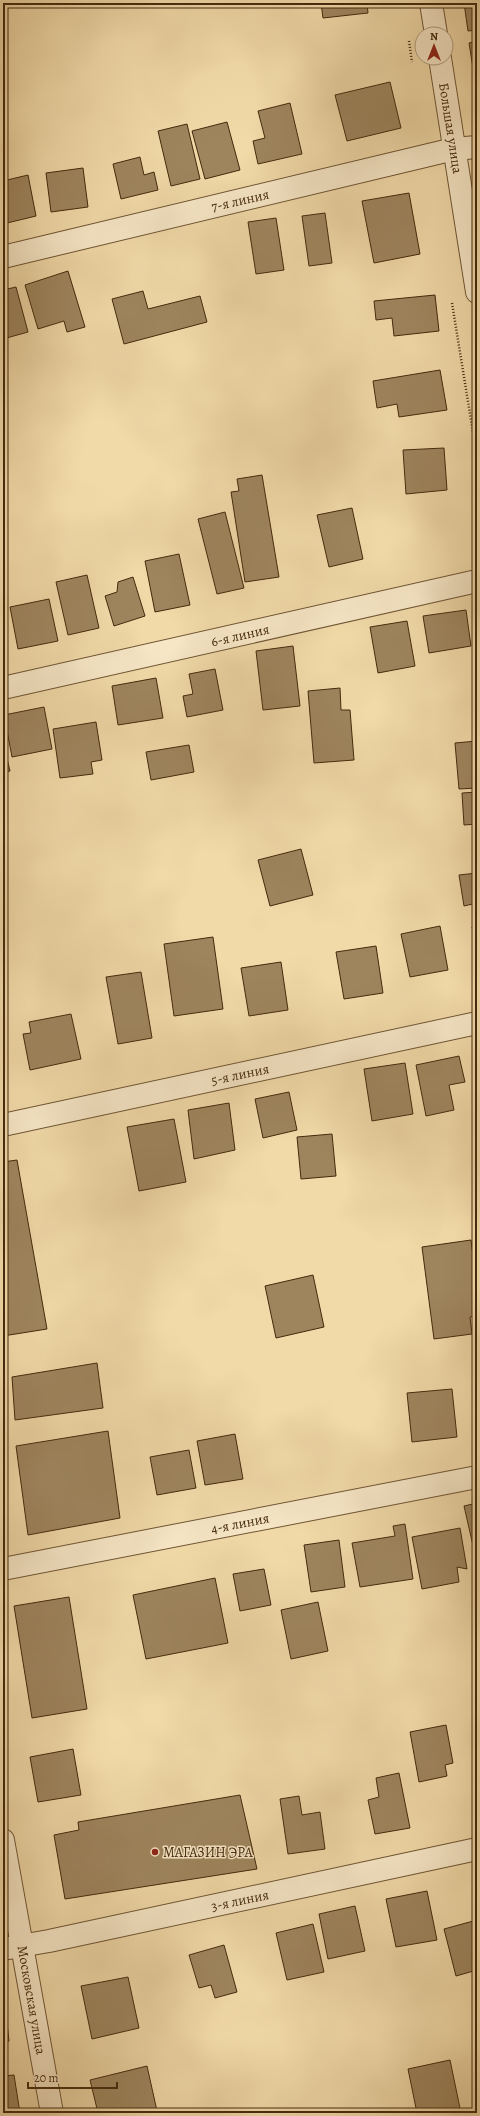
<svg xmlns="http://www.w3.org/2000/svg" width="480" height="2116" font-family="Alegreya,serif">
<style>
.building{fill:#9e855e;stroke:#442a0d}
.lines{fill:none;stroke-linecap:round;stroke-linejoin:round}
.minor-casing{stroke:#6f5634;stroke-width:24}
.path{stroke:#442a0d;stroke-width:2.5;stroke-dasharray:1 2;stroke-linecap:butt}
.minor{stroke:#f6e6c6;stroke-width:22}
.poi-dot{fill:#8f2418;stroke:#f6e6c6;stroke-width:1.5}
.labels{text-anchor:middle;stroke-width:3;stroke-linejoin:round;paint-order:stroke}
.street-label{font-size:14px;fill:#442a0d;stroke:#f6e6c6}
.poi-label{font-size:14px;fill:#442a0d;stroke:#f6e6c6;text-anchor:start}
</style>
<rect width="100%" height="100%" fill="#f1d9a8"/>
<filter id="stains"><feTurbulence type="fractalNoise" baseFrequency=".005" numOctaves="4"/><feColorMatrix values="0 0 0 0 .2 0 0 0 0 .09 0 0 0 0 .02 0 0 0 .5 -.17"/></filter>
<radialGradient id="worn" r=".72"><stop offset=".6" stop-color="#630" stop-opacity="0"/><stop offset="1" stop-color="#630" stop-opacity=".3"/></radialGradient>
<!-- building -->
<g class="building">
<polygon points="321,3 367,3 368,13 323,18"/>
<polygon points="464,3 477,3 477,30 468,31"/>
<polygon points="477,41 477,93 469,43"/>
<polygon points="390,82 401,128 347,141 335,95"/>
<polygon points="290,103 302,154 258,164 253,141 265,138 258,111"/>
<polygon points="227,122 240,170 205,179 192,131"/>
<polygon points="187,124 200,179 171,186 158,131"/>
<polygon points="140,157 144,175 154,172 158,190 121,199 113,164"/>
<polygon points="83,168 88,207 51,212 46,173"/>
<polygon points="28,175 36,216 3,224 3,181"/>
<polygon points="409,193 420,254 374,263 362,201"/>
<polygon points="325,213 332,263 309,266 302,216"/>
<polygon points="276,218 284,270 256,274 248,222"/>
<polygon points="68,271 85,327 67,332 64,321 38,329 25,285"/>
<polygon points="16,287 28,332 3,339 3,290"/>
<polygon points="143,291 148,309 200,296 207,322 124,344 112,299"/>
<polygon points="435,295 439,331 394,336 392,318 376,320 374,301"/>
<polygon points="440,370 447,410 399,417 397,404 377,408 373,381"/>
<polygon points="444,448 447,490 406,494 403,450"/>
<polygon points="262,475 279,577 245,582 231,492 239,491 237,479"/>
<polygon points="352,508 363,559 329,567 317,515"/>
<polygon points="225,512 244,588 217,594 198,519"/>
<polygon points="179,554 190,605 155,612 145,561"/>
<polygon points="87,575 99,628 68,635 56,582"/>
<polygon points="133,577 145,616 114,626 105,596 117,592 118,582"/>
<polygon points="49,599 58,641 18,649 10,607"/>
<polygon points="466,610 471,646 429,653 423,616"/>
<polygon points="407,621 415,666 378,673 370,627"/>
<polygon points="293,646 300,706 263,710 256,651"/>
<polygon points="215,669 223,710 187,717 183,696 193,694 189,674"/>
<polygon points="156,678 163,718 118,725 112,686"/>
<polygon points="340,688 341,710 350,710 354,760 314,763 308,691"/>
<polygon points="44,707 52,749 12,757 4,715"/>
<polygon points="96,722 102,760 91,762 93,774 60,778 53,729"/>
<polygon points="477,741 477,788 459,789 455,743"/>
<polygon points="3,742 10,771 3,773"/>
<polygon points="189,745 194,772 151,780 146,752"/>
<polygon points="477,792 477,824 464,825 462,793"/>
<polygon points="301,849 313,895 270,906 258,860"/>
<polygon points="477,873 477,903 464,906 459,875"/>
<polygon points="440,926 448,970 410,977 401,934"/>
<polygon points="477,926 477,945 472,927"/>
<polygon points="213,937 223,1009 174,1016 164,944"/>
<polygon points="376,946 383,993 344,999 336,952"/>
<polygon points="281,962 288,1010 249,1016 241,968"/>
<polygon points="141,972 152,1038 118,1044 106,977"/>
<polygon points="71,1014 81,1059 30,1070 23,1034 31,1033 29,1022"/>
<polygon points="459,1056 465,1082 449,1085 454,1110 426,1116 416,1065"/>
<polygon points="405,1063 413,1114 372,1121 364,1069"/>
<polygon points="289,1092 297,1130 263,1138 255,1099"/>
<polygon points="229,1103 235,1150 194,1159 188,1110"/>
<polygon points="174,1119 186,1182 139,1191 127,1127"/>
<polygon points="332,1134 336,1176 301,1179 297,1137"/>
<polygon points="17,1160 47,1329 3,1336 3,1162"/>
<polygon points="471,1240 477,1287 477,1316 470,1317 472,1334 434,1339 422,1247"/>
<polygon points="313,1275 324,1327 276,1338 265,1286"/>
<polygon points="97,1363 103,1408 15,1420 12,1377"/>
<polygon points="452,1389 457,1437 412,1442 407,1393"/>
<polygon points="108,1431 120,1518 28,1535 16,1446"/>
<polygon points="235,1434 243,1479 205,1485 197,1441"/>
<polygon points="189,1450 196,1488 157,1495 150,1457"/>
<polygon points="477,1503 477,1549 474,1550 464,1506"/>
<polygon points="405,1524 413,1579 360,1587 352,1543 395,1536 393,1526"/>
<polygon points="460,1528 467,1569 457,1567 459,1582 422,1589 412,1537"/>
<polygon points="339,1540 345,1587 311,1592 304,1545"/>
<polygon points="264,1569 271,1605 240,1611 233,1574"/>
<polygon points="215,1578 228,1643 146,1659 133,1595"/>
<polygon points="69,1597 87,1709 32,1718 14,1606"/>
<polygon points="318,1602 328,1651 291,1659 281,1610"/>
<polygon points="446,1725 453,1763 445,1765 447,1776 419,1782 410,1732"/>
<polygon points="73,1749 81,1795 38,1802 30,1757"/>
<polygon points="399,1773 410,1828 375,1834 368,1800 379,1797 376,1778"/>
<polygon points="240,1795 257,1869 65,1899 54,1835 79,1830 78,1822"/>
<polygon points="299,1796 302,1815 320,1812 325,1849 288,1854 280,1799"/>
<polygon points="427,1891 437,1940 396,1947 386,1899"/>
<polygon points="355,1906 365,1951 328,1959 319,1914"/>
<polygon points="477,1920 477,1970 456,1976 444,1929"/>
<polygon points="313,1924 324,1972 287,1980 276,1933"/>
<polygon points="224,1945 237,1992 215,1998 211,1985 199,1988 189,1955"/>
<polygon points="128,1977 139,2028 92,2039 81,1986"/>
<polygon points="3,1988 9,2041 3,2041"/>
<polygon points="450,2060 461,2113 417,2113 408,2069"/>
<polygon points="147,2066 157,2111 147,2113 116,2113 115,2110 98,2113 90,2080"/>
<polygon points="14,2075 20,2113 3,2113 3,2076"/>
</g>
<g class="lines">
<defs>
<g id="minor">
<polyline points="431,3 436,34"/>
<polyline points="440,58 477,292"/>
<polyline points="3,257 454,149 477,147"/>
<polyline points="3,688 477,581"/>
<polyline points="3,1125 477,1023"/>
<polyline points="3,1569 477,1477"/>
<polyline points="3,1840 52,2113"/>
<polyline points="3,1949 49,1941 477,1849"/>
</g>
</defs>
<!-- minor casing -->
<use href="#minor" class="minor-casing"/>
<!-- path -->
<g class="path">
<polyline points="409,41 412,62"/>
<polyline points="452,303 477,457"/>
</g>
<!-- minor -->
<use href="#minor" class="minor"/>
</g>
<!-- markers -->
<circle class="poi-dot" cx="155" cy="1852" r="4"/>
<g class="labels">
<!-- street labels -->
<g class="street-label">
<text transform="translate(451 128) rotate(81)" y="5">Большая улица</text>
<text transform="translate(240 200) rotate(-13)" y="5">7-я линия</text>
<text transform="translate(240 635) rotate(-13)" y="5">6-я линия</text>
<text transform="translate(240 1074) rotate(-12)" y="5">5-я линия</text>
<text transform="translate(240 1523) rotate(-11)" y="5">4-я линия</text>
<text transform="translate(240 1900) rotate(-12)" y="5">3-я линия</text>
<text transform="translate(32 2000) rotate(80)" y="5">Московская улица</text>
</g>
<!-- poi labels -->
<g class="poi-label">
<text x="163" y="1857">МАГАЗИН ЭРА</text>
</g>
</g>
<!-- margin -->
<rect width="480" height="2116" fill="none" stroke="#f1d9a8" stroke-width="16"/>
<rect x="4" y="4" width="472" height="2108" fill="none" stroke="#442a0d" stroke-width="2"/>
<rect x="8" y="8" width="464" height="2100" fill="none" stroke="#442a0d"/>
<!-- north arrow -->
<g transform="translate(434 46)"><circle r="19" fill="#f6e6c6" stroke="#af9b7c"/>
<path d="M0-3L7 15L0 10L-7 15Z" fill="#8f2418"/>
<text y="-6" font-size="11" font-weight="bold" text-anchor="middle" fill="#442a0d">N</text>
</g>
<!-- scale -->
<path d="M28 2082v6h89v-6" fill="none" stroke="#442a0d" stroke-width="2"/>
<text x="34" y="2082" font-size="12" fill="#442a0d" stroke="#f6e6c6" stroke-width="3" paint-order="stroke">20 m</text>
<rect width="100%" height="100%" filter="url(#stains)"/>
<rect width="100%" height="100%" fill="url(#worn)"/>
</svg>
